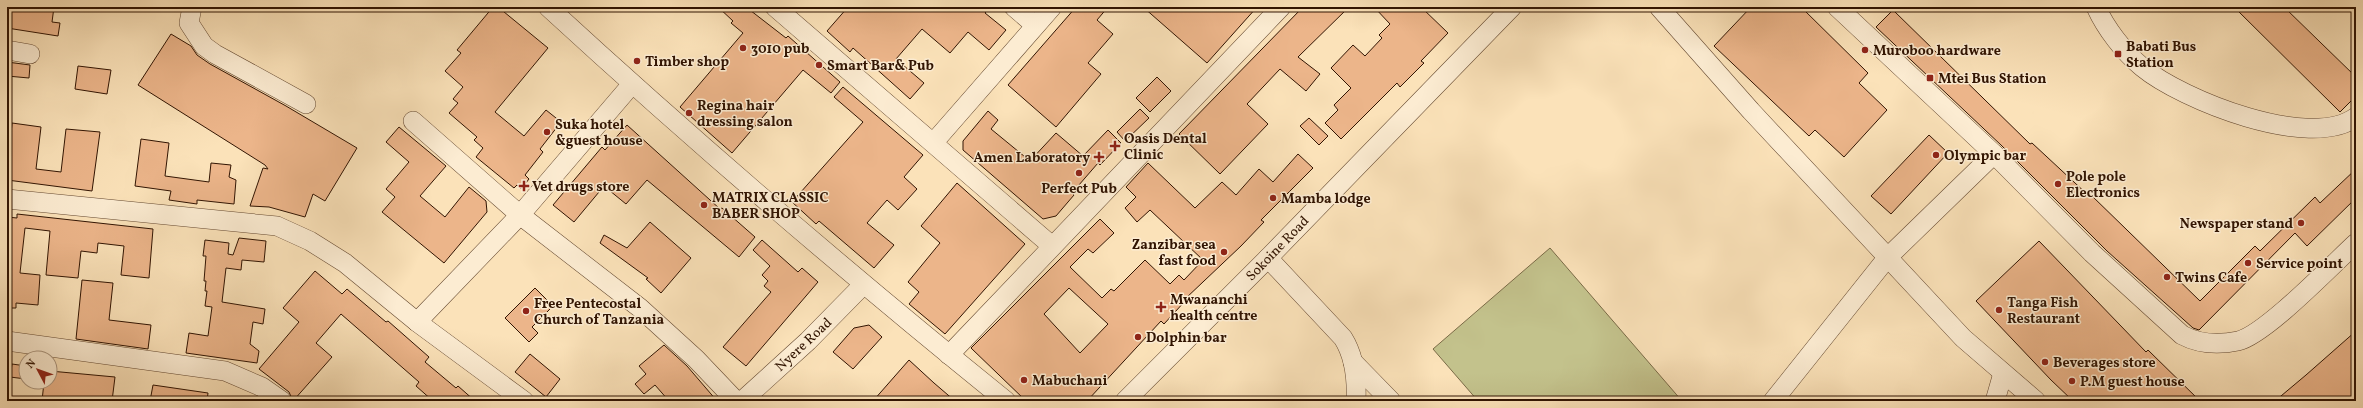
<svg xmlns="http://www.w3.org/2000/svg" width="2363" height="408" font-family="Vollkorn,serif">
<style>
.green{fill:#c3c28c;stroke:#7a6b47}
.building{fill:#ecb58a;stroke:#311402;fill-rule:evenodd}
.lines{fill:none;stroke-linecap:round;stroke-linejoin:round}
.minor-casing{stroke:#644830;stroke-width:20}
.minor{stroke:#fcecd2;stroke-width:19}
.poi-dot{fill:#8f2418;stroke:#fcecd2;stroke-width:1.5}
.labels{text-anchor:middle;stroke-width:3;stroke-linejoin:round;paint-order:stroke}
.poi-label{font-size:14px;font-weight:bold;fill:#311402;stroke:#fcecd2;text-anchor:start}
.street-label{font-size:14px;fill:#311402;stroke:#fcecd2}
</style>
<rect width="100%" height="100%" fill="#fbe2b9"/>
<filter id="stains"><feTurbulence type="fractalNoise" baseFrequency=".005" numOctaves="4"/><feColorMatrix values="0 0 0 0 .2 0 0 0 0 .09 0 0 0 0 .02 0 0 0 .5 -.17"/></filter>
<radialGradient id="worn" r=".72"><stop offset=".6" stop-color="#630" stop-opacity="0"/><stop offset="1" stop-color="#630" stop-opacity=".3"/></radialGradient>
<!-- green -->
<polygon class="green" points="1550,248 1682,401 1478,401 1433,349"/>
<!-- building -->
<g class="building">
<polygon points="7,7 54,7 52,22 60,23 58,36 7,28"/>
<polygon points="493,7 498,7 548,48 495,112 524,136 546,110 561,122 540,149 543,152 525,175 529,179 521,189 517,185 514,188 476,157 483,148 474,140 477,137 449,113 458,103 453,99 463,87 445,71 461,53 457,50"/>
<polygon points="718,7 746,7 786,38 788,36 840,82 831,93 803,70 732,153 680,107 743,33 731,23 733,21"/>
<polygon points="848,7 990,7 985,13 1006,30 989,50 968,32 950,53 922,29 896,59 924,83 910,99 853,48 850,52 827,31"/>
<polygon points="1076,7 1108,7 1097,20 1113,34 1088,63 1101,74 1056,127 1008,85"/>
<polygon points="1143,7 1257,7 1207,63"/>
<polygon points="1303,7 1349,7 1298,57 1320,74 1306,91 1280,69 1247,104 1268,124 1220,174 1179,134"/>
<polygon points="1374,7 1421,7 1448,33 1421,61 1424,63 1400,87 1397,83 1341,139 1325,123 1338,110 1334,105 1351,88 1331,68 1353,45 1365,56 1382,38 1379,35 1390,24"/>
<polygon points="1751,7 1801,7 1868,73 1859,83 1887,110 1844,157 1815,130 1809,136 1714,46"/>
<polygon points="2234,7 2284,7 2356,77 2356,96 2340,112"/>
<polygon points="1893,10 2030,144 2032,143 2089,196 2091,195 2200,301 2255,246 2260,251 2315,197 2320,203 2356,169 2356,198 2307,246 2295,233 2199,330 2193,328 2107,251 2002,146 1876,27"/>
<polygon points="171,34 191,46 197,55 210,64 286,106 357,148 325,201 313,194 305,217 269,207 250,206 263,168 268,169 265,165 138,85"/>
<polygon points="7,62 30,65 29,78 7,76"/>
<polygon points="78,66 111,70 107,94 75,89"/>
<polygon points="1157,77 1171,91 1150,112 1136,98"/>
<polygon points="843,87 923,155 904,177 917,189 898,210 887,200 867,223 894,245 874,268 819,221 816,224 792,202 863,122 834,97"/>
<polygon points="1140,109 1149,118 1125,141 1117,132"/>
<polygon points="988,111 998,120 991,129 1030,161 1056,133 1083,156 1108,130 1121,143 1100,165 1098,163 1072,193 1074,195 1056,216 1043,219 963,150 963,141"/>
<polygon points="1309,118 1328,136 1319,145 1300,126"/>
<polygon points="12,123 41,127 36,169 61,172 66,129 100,132 92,191 7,180"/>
<polygon points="627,125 720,209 722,208 755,237 739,257 647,180 626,204 604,186 574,222 553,205 602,147 605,150"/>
<polygon points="399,127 446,166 420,196 445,217 469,187 486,201 487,212 444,263 382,212 395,197 386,189 409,162 386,142"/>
<polygon points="1929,135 1948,153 1891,214 1871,196"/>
<polygon points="141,139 169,143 165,176 209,182 211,163 231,165 229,177 236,180 234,204 197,200 197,204 169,200 171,191 135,186"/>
<path d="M1298 154 1313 168 1261 220 1264 222 1241 246 1185 299 1186 300 1164 324 1161 321 1087 401H1026L971 348 1100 219 1114 233 1093 253 1088 249 1070 267 1102 298 1111 289 1114 291 1145 260 1170 284 1179 275 1184 280 1203 260 1150 210 1137 222 1125 208 1136 197 1126 187 1148 163 1195 208 1222 182 1236 195 1259 169 1273 182ZM1069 288 1108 324 1080 353 1044 314Z"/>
<polygon points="957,183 1025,244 945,334 909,304 919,292 908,282 940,243 921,226"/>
<polygon points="17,214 153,229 149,278 121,275 124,246 98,243 97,253 81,251 78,278 46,275 50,231 25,228 20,273 40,275 38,305 16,303 16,308 7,308 7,272 11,232 7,231 7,217 17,218"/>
<polygon points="650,222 691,258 661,293 646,279 648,278 600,243 604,235 627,248"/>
<polygon points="239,238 266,241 264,262 242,260 241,270 226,268 222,302 265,309 263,324 253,322 250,344 259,351 257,363 186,353 189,333 208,336 212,307 205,306 207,291 205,291 206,281 204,281 206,256 203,256 205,240 229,243 228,254 233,255"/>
<polygon points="762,240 798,272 802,268 818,282 746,366 723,347 771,292 764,286 768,281 762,275 770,266 753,250"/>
<polygon points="2039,241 2146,352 2148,350 2200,401 2073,401 2051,380 1976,301"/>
<polygon points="315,271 342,294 347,289 386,322 388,321 429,357 425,362 456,388 458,386 475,401 433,401 416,386 419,382 341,314 316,343 332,357 293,401 289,392 259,369 299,322 283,308"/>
<polygon points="82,280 113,283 109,320 151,325 148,349 76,339"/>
<polygon points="535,288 553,306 532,327 538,333 529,342 505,318"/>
<polygon points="869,325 882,337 853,369 833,352 854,328"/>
<polygon points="2356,331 2356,401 2275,401 2306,375"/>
<polygon points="664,345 687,366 717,401 669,401 655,385 644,394 635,384 646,374 639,366"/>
<polygon points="530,354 560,379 546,397 515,372"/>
<polygon points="909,360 934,383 955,401 873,401"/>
<polygon points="12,364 26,366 26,379 10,377"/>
<polygon points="50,371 115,377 112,401 42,401 44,382 50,382"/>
<polygon points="153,385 208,393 207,401 150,401"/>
</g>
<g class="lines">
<defs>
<g id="minor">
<polyline points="192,7 189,23 204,46 215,54 306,104"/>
<path d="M548 7C696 143 849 274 1006 401"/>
<polyline points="775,7 1052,246"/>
<polyline points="1014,7 1035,25"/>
<polyline points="1659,7 1751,111 1963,338 2036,401"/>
<path d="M1837 7 1994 154 2092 253 2182 335C2199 344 2219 345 2238 341 2265 335 2333 264 2356 243"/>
<path d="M2096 7C2106 29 2124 52 2142 67 2182 100 2310 151 2356 117"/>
<polyline points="7,50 30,54"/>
<polyline points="413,121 520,215 640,308 696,359 736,401"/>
<polyline points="934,142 1052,7"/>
<polyline points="7,199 277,226 310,241 345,263 417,322 524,401"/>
<path d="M1268 258 1343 338C1355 357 1357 379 1356 401"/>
<polyline points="417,322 520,215 632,84"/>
<polyline points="7,341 225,371 262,387 282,401"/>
<polyline points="949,355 1281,7"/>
<polyline points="1353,362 1391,401"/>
<polyline points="742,401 808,341 863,285"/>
<polyline points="1125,401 1268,258 1512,7"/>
<polyline points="1773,401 1887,258 1994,154"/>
<polyline points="1995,401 2003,373"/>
</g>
</defs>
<!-- minor casing -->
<use href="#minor" class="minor-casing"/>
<!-- minor -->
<use href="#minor" class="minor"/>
</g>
<!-- markers -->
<g class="poi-dot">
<circle cx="743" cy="48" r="4"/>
<circle cx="1865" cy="50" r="4"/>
<rect x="2114" y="50" width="8" height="8" rx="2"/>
<circle cx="637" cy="61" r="4"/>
<circle cx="819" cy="65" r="4"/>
<rect x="1926" y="74" width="8" height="8" rx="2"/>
<circle cx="689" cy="113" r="4"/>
<circle cx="547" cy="132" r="4"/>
<path d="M1113 140h4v4h4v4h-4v4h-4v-4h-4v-4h4z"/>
<circle cx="1936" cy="155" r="4"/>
<path d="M1097 151h4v4h4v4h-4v4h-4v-4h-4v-4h4z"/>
<circle cx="1079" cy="173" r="4"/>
<circle cx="2058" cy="184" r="4"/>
<path d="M522 180h4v4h4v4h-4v4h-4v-4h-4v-4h4z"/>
<circle cx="1273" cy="198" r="4"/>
<circle cx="704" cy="205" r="4"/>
<circle cx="2301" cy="223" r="4"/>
<circle cx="1224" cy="252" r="4"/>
<circle cx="2248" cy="263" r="4"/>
<circle cx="2167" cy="277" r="4"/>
<path d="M1159 301h4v4h4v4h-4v4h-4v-4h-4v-4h4z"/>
<circle cx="1999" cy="310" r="4"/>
<circle cx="526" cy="311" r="4"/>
<circle cx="1138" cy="337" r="4"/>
<circle cx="2045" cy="362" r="4"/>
<circle cx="1024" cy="380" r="4"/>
<circle cx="2072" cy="381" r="4"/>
</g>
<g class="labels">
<!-- poi labels -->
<g class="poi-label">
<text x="2126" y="51">Babati Bus<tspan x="2126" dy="16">Station</tspan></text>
<text x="751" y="53">3010 pub</text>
<text x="1873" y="55">Muroboo hardware</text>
<text x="645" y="66">Timber shop</text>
<text x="827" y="70">Smart Bar&amp; Pub</text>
<text x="1938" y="83">Mtei Bus Station</text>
<text x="697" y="110">Regina hair<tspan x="697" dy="16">dressing salon</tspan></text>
<text x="555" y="129">Suka hotel<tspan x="555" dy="16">&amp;guest house</tspan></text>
<text x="1124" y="143">Oasis Dental<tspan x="1124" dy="16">Clinic</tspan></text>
<text x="1944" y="160">Olympic bar</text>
<text x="1090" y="162" text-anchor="end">Amen Laboratory</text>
<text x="2066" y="181">Pole pole<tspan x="2066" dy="16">Electronics</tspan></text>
<text x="532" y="191">Vet drugs store</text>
<text x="1079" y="193" text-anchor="middle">Perfect Pub</text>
<text x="712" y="202">MATRIX CLASSIC<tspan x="712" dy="16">BABER SHOP</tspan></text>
<text x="1281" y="203">Mamba lodge</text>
<text x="2293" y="228" text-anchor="end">Newspaper stand</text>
<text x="1216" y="249" text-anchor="end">Zanzibar sea<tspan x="1216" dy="16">fast food</tspan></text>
<text x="2256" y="268">Service point</text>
<text x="2175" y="282">Twins Cafe</text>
<text x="1170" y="304">Mwananchi<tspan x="1170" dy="16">health centre</tspan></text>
<text x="2007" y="307">Tanga Fish<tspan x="2007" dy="16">Restaurant</tspan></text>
<text x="534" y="308">Free Pentecostal<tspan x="534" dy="16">Church of Tanzania</tspan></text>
<text x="1146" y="342">Dolphin bar</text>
<text x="2053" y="367">Beverages store</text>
<text x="1032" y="385">Mabuchani</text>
<text x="2080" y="386">P.M guest house</text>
</g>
<!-- street labels -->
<g class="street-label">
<text transform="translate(1277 248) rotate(-46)" y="5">Sokoine Road</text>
<text transform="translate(803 344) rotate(-43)" y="5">Nyere Road</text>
</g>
</g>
<!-- margin -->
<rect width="2363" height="408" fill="none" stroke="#fbe2b9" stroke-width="24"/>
<rect x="8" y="8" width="2347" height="392" fill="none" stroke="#311402" stroke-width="2"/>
<rect x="12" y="12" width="2339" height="384" fill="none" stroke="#311402"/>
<!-- north arrow -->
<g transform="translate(38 370) rotate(311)"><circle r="19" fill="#fcecd2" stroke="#ab967f"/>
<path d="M0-3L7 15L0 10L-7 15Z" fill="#8f2418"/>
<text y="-6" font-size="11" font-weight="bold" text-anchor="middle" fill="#311402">N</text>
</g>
<rect width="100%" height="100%" filter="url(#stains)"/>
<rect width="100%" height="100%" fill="url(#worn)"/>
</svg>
